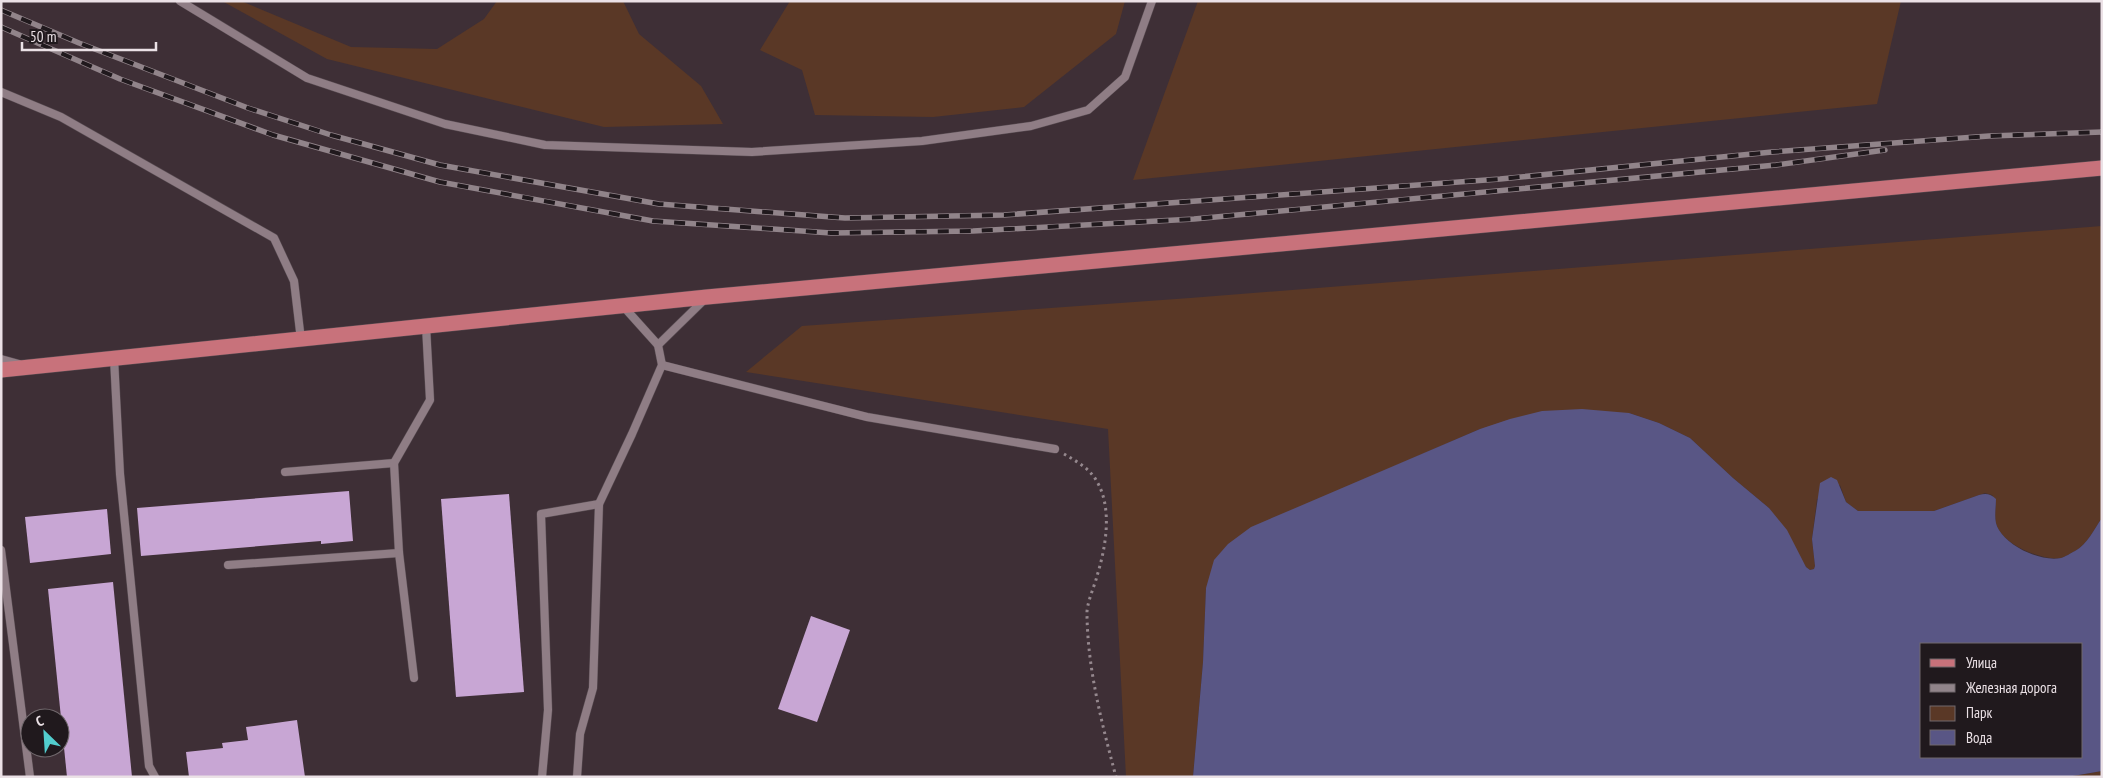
<svg xmlns="http://www.w3.org/2000/svg" width="2103" height="778" font-family="'PT Sans Narrow',sans-serif">
<style>
.green{fill:#5a3826}
.water{fill:#595685;fill-rule:evenodd}
.building{fill:#c8a6d4}
.lines{fill:none;stroke-linecap:round;stroke-linejoin:round}
.service-casing{stroke:#584c52;stroke-width:9}
.primary-casing{stroke:#584c52;stroke-width:16}
.path{stroke:#95888e;stroke-width:3;stroke-dasharray:2.5 4;stroke-linecap:butt}
.service{stroke:#8f7d85;stroke-width:8}
.primary{stroke:#c8727b;stroke-width:15}
.rail-casing{stroke:#91848a;stroke-width:5.5}
.rail{stroke:#20191d;stroke-width:4;stroke-dasharray:11;stroke-linecap:butt}
</style>
<rect width="100%" height="100%" fill="#3e2f36"/>
<!-- green -->
<g class="green">
<polygon points="222,1 241,1 351,47 437,49 484,19 497,1 623,1 639,34 701,86 723,124 604,127 327,59"/>
<polygon points="790,1 1125,1 1116,34 1024,107 933,117 815,115 802,70 760,50"/>
<polygon points="1198,1 1901,1 1877,104 1133,180"/>
<path d="M2102 226V518C2094 529 2087 545 2075 551 2071 553 2065 557 2061 558 2043 561 2008 546 1999 530 1993 521 1996 509 1996 500L1992 495 1985 493 1934 511H1858L1846 502 1840 485 1817 499 1812 539 1815 566 1814 569 1810 570 1806 567 1769 508 1733 478 1690 438 1659 423 1629 413 1480 429 1308 504 1206 588 1203 662 1193 777H1126L1108 429 746 372 802 326 1190 298Z"/>
<polygon points="2102,771 2102,777 2067,777 2068,777"/>
</g>
<!-- water -->
<path class="water" d="M1582 409 1629 413 1659 423 1690 438 1733 478 1769 508 1787 530 1806 567 1810 570 1814 569 1815 566 1812 539 1820 483 1831 477 1837 480 1846 502 1858 511H1934L1979 495C1986 493 1991 494 1996 499 1996 509 1993 521 1999 530 2009 547 2041 562 2061 558 2065 557 2071 553 2075 551 2087 545 2094 529 2102 518V771L2067 777H1193L1203 662 1206 588 1214 560 1228 544 1251 527 1480 429 1510 419 1542 411ZM1922 644H2082V757H1922Z"/>
<!-- building -->
<g class="building">
<polygon points="349,491 353,541 321,544 321,541 141,556 137,508"/>
<polygon points="509,494 524,692 456,697 441,499"/>
<polygon points="107,509 111,554 30,563 25,517"/>
<polygon points="113,582 132,777 67,777 48,589"/>
<polygon points="811,616 850,630 817,722 778,709"/>
<polygon points="297,720 305,777 189,777 186,752 223,748 222,743 248,740 246,727"/>
</g>
<g class="lines">
<defs>
<g id="service">
<polyline points="180,1 307,78 445,124 545,145 752,152 922,141 1031,126 1088,110 1125,77 1152,1"/>
<polyline points="1,92 61,117 274,238 294,281 301,340"/>
<polyline points="658,345 705,299"/>
<polyline points="114,358 120,474 149,766 155,777"/>
<polyline points="1,359 19,364"/>
<polyline points="662,365 867,417 1055,449"/>
<polyline points="285,472 394,463"/>
<polyline points="1,550 30,777"/>
<polyline points="228,565 399,553"/>
<polyline points="414,678 399,553 394,463 430,400 426,326"/>
<polyline points="542,777 548,710 541,514 599,504"/>
<polyline points="577,777 580,734 593,688 599,504 632,434 662,365 658,345 623,306"/>
</g>
<polyline id="primary" points="1,370 707,297 2102,168"/>
</defs>
<!-- service casing -->
<use href="#service" class="service-casing"/>
<!-- primary casing -->
<use href="#primary" class="primary-casing"/>
<!-- path -->
<path class="path" d="M1064 454C1076 461 1089 468 1096 480 1113 507 1106 547 1097 576 1094 588 1086 604 1087 616 1088 671 1102 724 1116 777"/>
<!-- service -->
<use href="#service" class="service"/>
<!-- primary -->
<use href="#primary" class="primary"/>
<defs>
<g id="rail">
<polyline points="1,10 79,43 248,108 331,135 440,165 659,204 845,218 1004,215 1500,179 1772,152 1989,136 2102,132"/>
<polyline points="1,27 120,79 273,135 440,182 653,221 831,233 973,231 1194,219 1776,165 1885,150"/>
</g>
</defs>
<!-- rail casing -->
<use href="#rail" class="rail-casing"/>
<!-- rail -->
<use href="#rail" class="rail"/>
</g>
<!-- border -->
<rect width="2103" height="778" fill="none" stroke="#ebe1e6" stroke-width="5"/>
<!-- legend -->
<rect x="1920" y="643" width="162" height="115" fill="#20191d" stroke="#71696d"/>
<rect x="1930" y="659" width="25" height="8" fill="#c8727b" stroke="#71696d"/>
<text x="1966" y="668" font-size="15" fill="#ebe1e6">Улица</text>
<rect x="1930" y="684" width="25" height="8" fill="#91848a" stroke="#71696d"/>
<text x="1966" y="693" font-size="15" fill="#ebe1e6">Железная дорога</text>
<rect x="1930" y="706" width="25" height="15" fill="#5a3826" stroke="#71696d"/>
<text x="1966" y="718" font-size="15" fill="#ebe1e6">Парк</text>
<rect x="1930" y="730" width="25" height="15" fill="#595685" stroke="#71696d"/>
<text x="1966" y="743" font-size="15" fill="#ebe1e6">Вода</text>
<!-- north arrow -->
<g transform="translate(45 733) rotate(335)"><circle r="24" fill="#20191d" stroke="#71696d"/>
<path d="M0-4L9 19L0 12L-9 19Z" fill="#52cdce"/>
<text y="-8" font-size="14" font-weight="bold" text-anchor="middle" fill="#ebe1e6">С</text>
</g>
<!-- scale -->
<path d="M22 42v8h134v-8" fill="none" stroke="#ebe1e6" stroke-width="2.5"/>
<text x="30" y="42" font-size="15" fill="#ebe1e6" stroke="#20191d" stroke-width="4" paint-order="stroke">50 m</text>
</svg>
